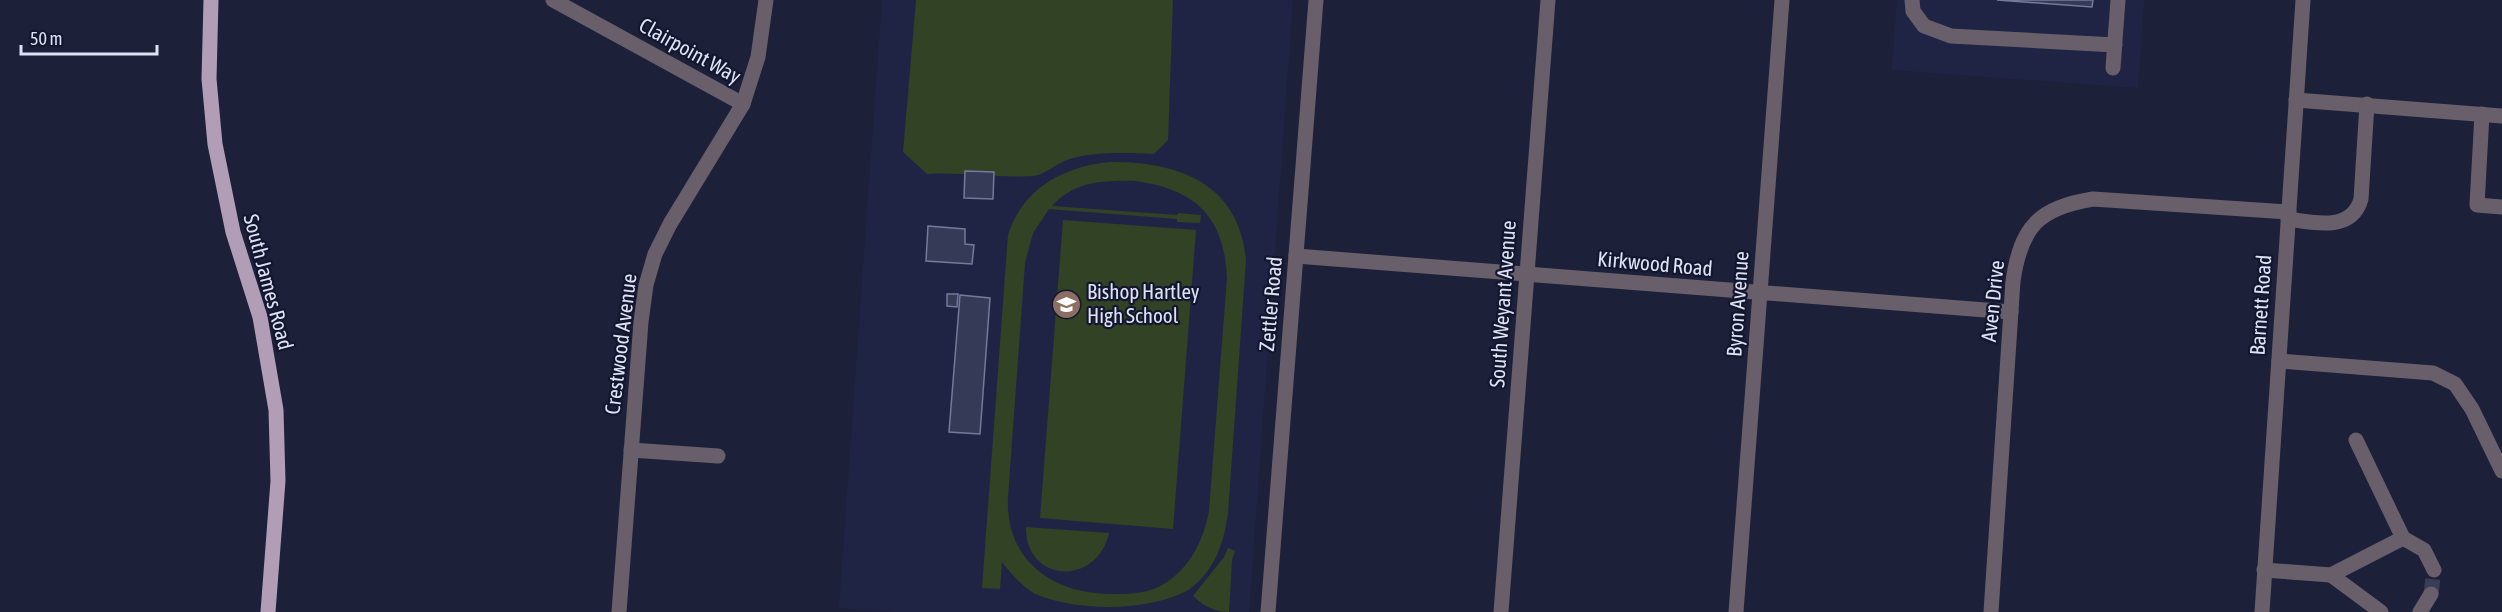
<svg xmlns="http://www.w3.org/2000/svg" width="2502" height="612" font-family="'Asap Condensed',sans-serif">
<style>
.built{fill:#202444}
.pitch{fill:#314225;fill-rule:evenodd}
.building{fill:#353a56;stroke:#747a9a;stroke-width:1.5}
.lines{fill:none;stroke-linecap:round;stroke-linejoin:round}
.minor-tunnel{stroke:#393d55;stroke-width:15;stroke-dasharray:15 8;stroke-linecap:butt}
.minor{stroke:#695f6b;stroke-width:15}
.major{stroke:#b19db5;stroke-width:15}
.labels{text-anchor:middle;stroke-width:4.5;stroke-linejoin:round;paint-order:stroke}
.street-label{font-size:21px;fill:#dfe2f4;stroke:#13162f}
.poi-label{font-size:21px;fill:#dfe2f4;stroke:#13162f;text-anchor:start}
</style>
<rect width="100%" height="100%" fill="#1c2039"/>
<!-- built -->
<g class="built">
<polygon points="882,0 1293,0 1249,612 892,612 839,608"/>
<polygon points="1897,0 2144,0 2138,88 1892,70"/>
</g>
<!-- pitch -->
<g class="pitch">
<path d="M916 0H1173L1168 140 1154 154C1125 153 1094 151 1067 160 1056 164 1044 175 1033 176 998 178 962 172 927 174L903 152Z"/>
<path d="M1111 162C1179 162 1239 183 1246 260L1228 513C1224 543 1215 570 1190 589 1151 612 1078 612 1035 594 1022 586 1012 575 1002 562L1000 589 982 588 1008 235C1023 188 1064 166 1111 162ZM1136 181C1196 190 1224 216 1227 278L1209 511C1203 543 1187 574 1156 588 1143 594 1125 594 1111 594 1052 594 1005 560 1008 497L1025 263 1033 233 1049 209 1177 219V222L1200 223 1201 215 1178 213 1177 215 1052 206C1074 181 1105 180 1136 181Z"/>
<polygon points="1063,220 1196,230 1173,529 1040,518"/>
<path d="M1026 527 1109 533C1097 587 1025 583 1026 527Z"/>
<path d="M1228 548 1235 551 1232 560 1229 612C1214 612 1204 606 1193 596L1224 557Z"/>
</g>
<!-- building -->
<g class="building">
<polygon points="1997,0 2093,0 2092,7"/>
<polygon points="965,171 994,172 993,199 964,198"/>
<polygon points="928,226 965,229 965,244 974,245 972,264 926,261"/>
<polygon points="947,294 958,294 957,307 947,306"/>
<polygon points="960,295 990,298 980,434 949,432"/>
</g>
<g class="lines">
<!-- minor-tunnel -->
<polyline class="minor-tunnel" points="2431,594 2434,570"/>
<!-- minor -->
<g class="minor">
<polyline points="553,0 743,104"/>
<polyline points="1912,0 1913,11 1924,26 1951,36 2115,45"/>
<polyline points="2113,68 2118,0"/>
<polyline points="2296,100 2502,116"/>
<polyline points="2482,114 2477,205 2502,207"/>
<path d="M2288 219C2314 223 2352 232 2361 199L2367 104"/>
<polyline points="1296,256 2011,312"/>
<polyline points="2279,361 2433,373 2455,384 2472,409 2502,471"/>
<polyline points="631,450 718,456"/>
<polyline points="2403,538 2424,550 2434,570"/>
<polyline points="2264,570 2331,575 2403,538 2356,440"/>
<polyline points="2331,575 2381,612"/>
<polyline points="619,612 641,322 646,285 655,254 670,224 743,104 758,57 766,0"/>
<polyline points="1268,612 1316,0"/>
<polyline points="1501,612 1548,0"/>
<polyline points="1736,612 1782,0"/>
<path d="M1991 612 2013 281C2021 227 2038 208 2093 199L2289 212"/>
<polyline points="2262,612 2303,0"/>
<polyline points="2420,612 2431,594"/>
</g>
<!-- major -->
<polyline class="major" points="211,0 209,79 215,144 233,232 260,317 276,410 278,481 268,612"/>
</g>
<!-- icons -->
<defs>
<symbol id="school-disc" viewBox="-11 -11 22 22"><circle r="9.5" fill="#8d6e63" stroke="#13162f"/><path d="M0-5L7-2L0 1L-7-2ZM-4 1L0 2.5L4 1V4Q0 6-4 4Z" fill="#fff"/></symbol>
</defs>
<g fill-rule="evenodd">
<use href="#school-disc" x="1050" y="288" width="33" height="33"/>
</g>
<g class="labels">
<!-- street labels -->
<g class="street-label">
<text transform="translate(690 51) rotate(29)" y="7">Clairpoint Way</text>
<text transform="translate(1655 264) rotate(5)" y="7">Kirkwood Road</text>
<text transform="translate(268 282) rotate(75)" y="7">South James Road</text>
<text transform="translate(1993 301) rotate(-84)" y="7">Aven Drive</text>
<text transform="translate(1271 304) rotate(-85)" y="7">Zettler Road</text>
<text transform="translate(1503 304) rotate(-86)" y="7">South Weyant Avenue</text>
<text transform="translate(1738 304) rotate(-86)" y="7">Byron Avenue</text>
<text transform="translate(2261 305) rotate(-86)" y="7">Barnett Road</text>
<text transform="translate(621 344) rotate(-83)" y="7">Crestwood Avenue</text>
</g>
<!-- poi labels -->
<g class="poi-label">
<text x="1087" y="299">Bishop Hartley<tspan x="1087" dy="24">High School</tspan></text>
</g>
</g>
<!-- scale -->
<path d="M21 45v9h136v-9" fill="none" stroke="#dfe2f4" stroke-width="3"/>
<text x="30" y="45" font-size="18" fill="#dfe2f4" stroke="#13162f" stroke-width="4.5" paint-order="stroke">50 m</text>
</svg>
